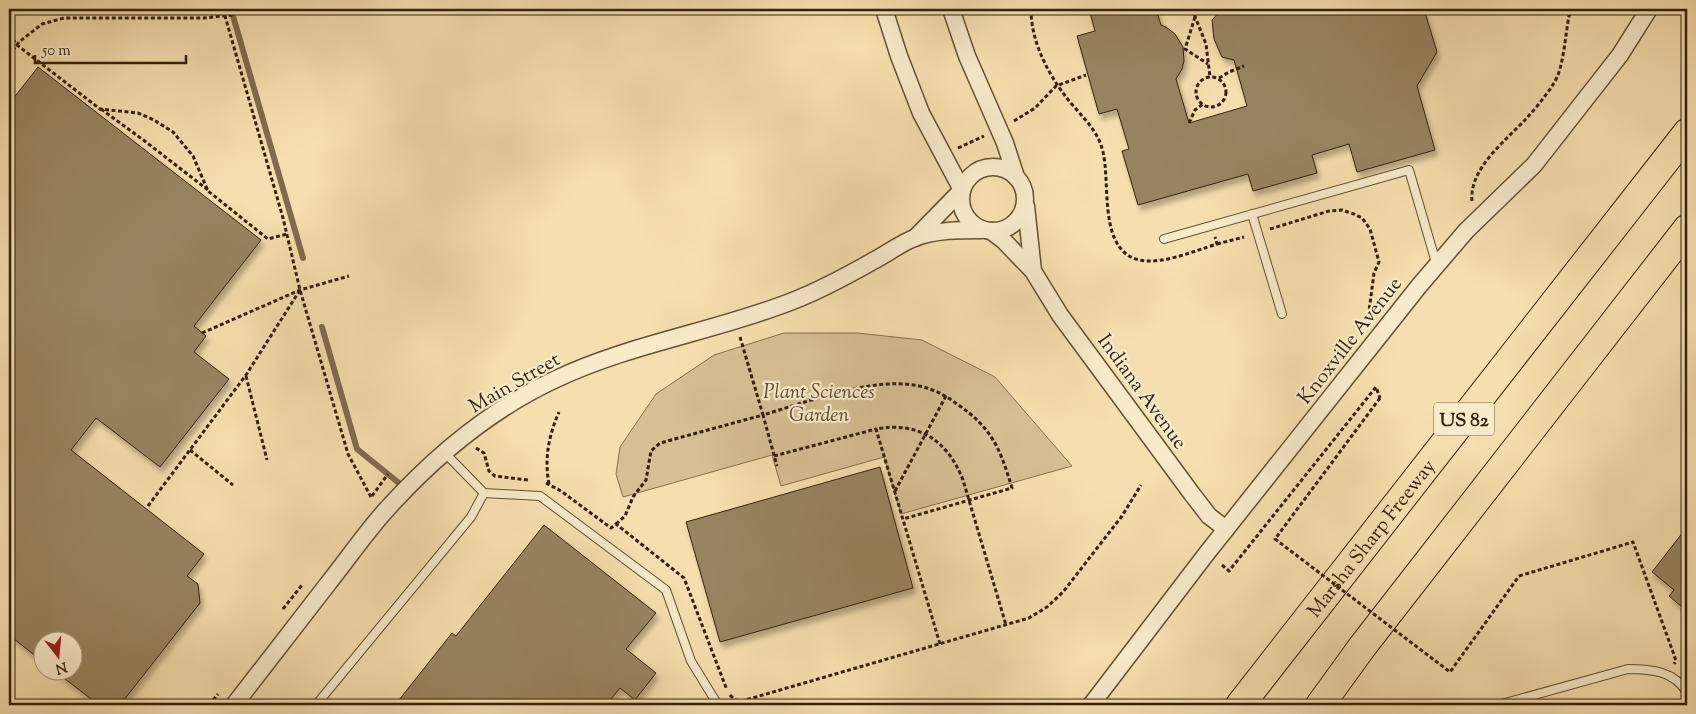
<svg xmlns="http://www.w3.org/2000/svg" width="1696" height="714" font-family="'Sorts Mill Goudy',serif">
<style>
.green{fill:#d5bf93;stroke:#847050}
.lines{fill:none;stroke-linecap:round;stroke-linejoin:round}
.stream{stroke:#806c4d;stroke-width:6}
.building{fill:#988461;stroke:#33210d;filter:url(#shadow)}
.service-casing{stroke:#645035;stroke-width:10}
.minor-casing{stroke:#645035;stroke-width:19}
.motorway-casing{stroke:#33210d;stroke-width:30}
.path{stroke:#33210d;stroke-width:3;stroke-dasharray:4 2.5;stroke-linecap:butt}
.service{stroke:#f9eaca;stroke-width:8}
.minor{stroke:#f9eaca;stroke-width:16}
.motorway{stroke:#f6dfae;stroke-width:28}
.path-bridge{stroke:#33210d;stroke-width:3;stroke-dasharray:4 2.5;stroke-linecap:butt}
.labels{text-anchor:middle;stroke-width:4.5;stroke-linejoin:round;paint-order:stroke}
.shield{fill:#f9eaca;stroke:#6e5d46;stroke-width:1}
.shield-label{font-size:19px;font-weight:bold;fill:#33210d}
.street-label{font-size:20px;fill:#33210d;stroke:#f9eaca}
.park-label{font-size:20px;font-style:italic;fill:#5c482e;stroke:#f9eaca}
</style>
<defs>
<filter id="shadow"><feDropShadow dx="3" dy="5.5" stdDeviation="2.5" flood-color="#0004"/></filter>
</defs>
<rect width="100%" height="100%" fill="#f6dfae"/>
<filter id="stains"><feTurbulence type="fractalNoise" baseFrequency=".004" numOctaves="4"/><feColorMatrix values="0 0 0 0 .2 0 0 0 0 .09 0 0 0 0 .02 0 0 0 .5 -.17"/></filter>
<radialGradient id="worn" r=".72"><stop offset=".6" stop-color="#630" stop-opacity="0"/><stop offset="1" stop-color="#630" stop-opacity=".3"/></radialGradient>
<!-- green -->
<polygon class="green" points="784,333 857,333 922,340 995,377 1072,466 901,514 884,457 781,486 772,455 623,497 616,474 620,447 656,394 714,355"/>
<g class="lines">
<!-- stream -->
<g class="stream">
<polyline points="231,9 303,258"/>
<polyline points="322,327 357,449 405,488"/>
</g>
</g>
<!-- building -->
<g class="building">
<polygon points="1089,9 1156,9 1161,25 1166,27 1175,34 1183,47 1184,61 1182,69 1176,79 1189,123 1247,106 1234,60 1222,57 1214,39 1212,20 1222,9 1424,9 1437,52 1417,86 1435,150 1357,172 1349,144 1312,155 1317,173 1253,191 1248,174 1138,205 1122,151 1129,149 1117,109 1099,114 1077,36 1095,31"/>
<polygon points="38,67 261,240 194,326 206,336 194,352 229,379 160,467 96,418 71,450 204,554 187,576 198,584 200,603 120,705 99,705 56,672 72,672 72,642 42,642 42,661 9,635 9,104"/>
<polygon points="880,467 913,588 720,642 686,522"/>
<polygon points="544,525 656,613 626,649 656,673 635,700 620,688 606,705 395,705 452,633 456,636"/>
<polygon points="1687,527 1687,611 1669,596 1674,590 1652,572"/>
</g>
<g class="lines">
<defs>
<g id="service">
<polyline points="1252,214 1282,314"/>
<polyline points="1164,239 1409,170 1437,266"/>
<polyline points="444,452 484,493 540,496 666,590 691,661 718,705"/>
<polyline points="316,705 471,517 484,493"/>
<path d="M1498 705 1628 669C1651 669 1675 671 1687 693"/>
</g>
<g id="minor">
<polyline points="884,9 899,56 921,113 962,190 915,238"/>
<polyline points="951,9 967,56 1005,143 1016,177"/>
<circle cx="993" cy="199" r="32"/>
<polyline points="1026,206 1033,271"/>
<polyline points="991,231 1004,241 1033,271 1060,315 1192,494 1209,516 1226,529"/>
<path d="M234 705C265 665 296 625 327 585 347 560 365 533 387 509 434 457 490 410 554 380 629 344 713 332 790 302 819 291 845 277 873 261 887 254 902 242 917 237 937 230 960 230 981 230"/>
<polyline points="1091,705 1207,553 1419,286 1466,231 1534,165 1620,55 1649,9"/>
</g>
<g id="motorway">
<path id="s1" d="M1240 705 1687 133"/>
<polyline points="1320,705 1362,647 1687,229"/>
</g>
</defs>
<!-- service casing -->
<use href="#service" class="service-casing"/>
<!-- minor casing -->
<use href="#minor" class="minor-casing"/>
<!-- motorway casing -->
<use href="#motorway" class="motorway-casing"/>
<!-- path -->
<g class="path">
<polyline points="223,9 283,218 300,290 348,454 371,497"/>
<path d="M1031 9C1031 43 1049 76 1070 102 1083 118 1098 130 1103 152 1110 181 1100 238 1129 256 1152 270 1193 251 1217 244L1215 237"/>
<polyline points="1177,9 1181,10 1190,9"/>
<polyline points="1192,9 1206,44 1210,77"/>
<polyline points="9,10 20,9"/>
<polyline points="1195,17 1185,49 1208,64"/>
<polyline points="9,34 17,45 100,109 138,113 154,120 173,132 193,156 208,191 268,239 287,234"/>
<polyline points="9,56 19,42 42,24 64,18 204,18 233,15"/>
<circle cx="1211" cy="92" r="15"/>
<polyline points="1219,78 1229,72 1244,66"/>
<polyline points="101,109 146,142 208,190"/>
<polyline points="1014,121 1035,108 1056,86 1086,75"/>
<polyline points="1189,123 1195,110 1203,104"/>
<polyline points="958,148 984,136"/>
<path d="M1472 201C1469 169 1505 141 1525 120 1535 109 1546 96 1554 83 1564 67 1565 36 1569 16L1573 9"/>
<polyline points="1270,229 1329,211 1342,210 1354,214 1362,218 1370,229 1379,262 1374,273 1368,319"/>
<polyline points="1217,244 1244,237"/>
<polyline points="202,333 300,290 349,276"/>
<path d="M740 337 763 415C807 402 874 376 919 386 933 389 945 395 957 404 992 428 1000 448 1012 488L903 519"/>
<polyline points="246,376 267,460"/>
<polyline points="476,448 484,453 489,471 495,476 528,480"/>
<polyline points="190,450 233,485"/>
<polyline points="774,456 876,429"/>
<polyline points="546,483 561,491 611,528 616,524 684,578 727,690"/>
<path d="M549 484C544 458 549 435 559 412"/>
<polyline points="895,491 946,396"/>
<polyline points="372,496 388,474"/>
<polyline points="148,506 246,375 300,290"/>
<polyline points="616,524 625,516 633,497 646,480 651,451 660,443 763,415 777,466"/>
<polyline points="1222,565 1229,571 1376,387 1380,398"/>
<polyline points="1519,576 1633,542 1673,652 1676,661 1674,664"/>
<polyline points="283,609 302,585"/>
<path d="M940 644 876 429C919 421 948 441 963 480L1006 625"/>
<polyline points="730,695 735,700 742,701 1029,618 1047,607 1063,592 1122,516 1141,485"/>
<polyline points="209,705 218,694"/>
</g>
<!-- service -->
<use href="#service" class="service"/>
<!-- minor -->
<use href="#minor" class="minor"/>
<!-- motorway -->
<use href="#motorway" class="motorway"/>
<!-- path-bridge -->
<polyline class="path-bridge" points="1380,398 1275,539 1450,672 1519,576"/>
</g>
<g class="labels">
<!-- shield labels -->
<rect class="shield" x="1434" y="402.5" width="60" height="33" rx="4"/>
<g class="shield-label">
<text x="1464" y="426">US 82</text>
</g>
<!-- street labels -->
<g class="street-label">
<text transform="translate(1349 340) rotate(-52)" y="7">Knoxville Avenue</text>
<text transform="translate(514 382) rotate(-30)" y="7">Main Street</text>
<text transform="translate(1143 391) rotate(54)" y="7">Indiana Avenue</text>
<text dy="7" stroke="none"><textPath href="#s1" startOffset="212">Marsha Sharp Freeway</textPath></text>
</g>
<!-- park labels -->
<g class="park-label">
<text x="819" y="398">Plant Sciences<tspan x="819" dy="23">Garden</tspan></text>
</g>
</g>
<!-- margin -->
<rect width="1696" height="714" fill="none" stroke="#f6dfae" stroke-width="30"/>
<rect x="10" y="10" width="1676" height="694" fill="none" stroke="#33210d" stroke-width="2.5"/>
<rect x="15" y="15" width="1666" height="684" fill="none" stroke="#33210d"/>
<!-- north arrow -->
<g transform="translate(58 656) rotate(164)"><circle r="24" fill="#f9eaca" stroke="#aa9a7e"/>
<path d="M0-4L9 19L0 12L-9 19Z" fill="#8f2418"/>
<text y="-8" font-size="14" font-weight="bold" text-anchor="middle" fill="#33210d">N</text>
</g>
<!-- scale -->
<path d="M35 55v8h151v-8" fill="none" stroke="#33210d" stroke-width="2.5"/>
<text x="42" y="55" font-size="15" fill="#33210d" stroke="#f9eaca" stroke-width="4" paint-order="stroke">50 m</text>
<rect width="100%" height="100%" filter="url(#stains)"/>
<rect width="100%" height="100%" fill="url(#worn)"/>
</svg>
